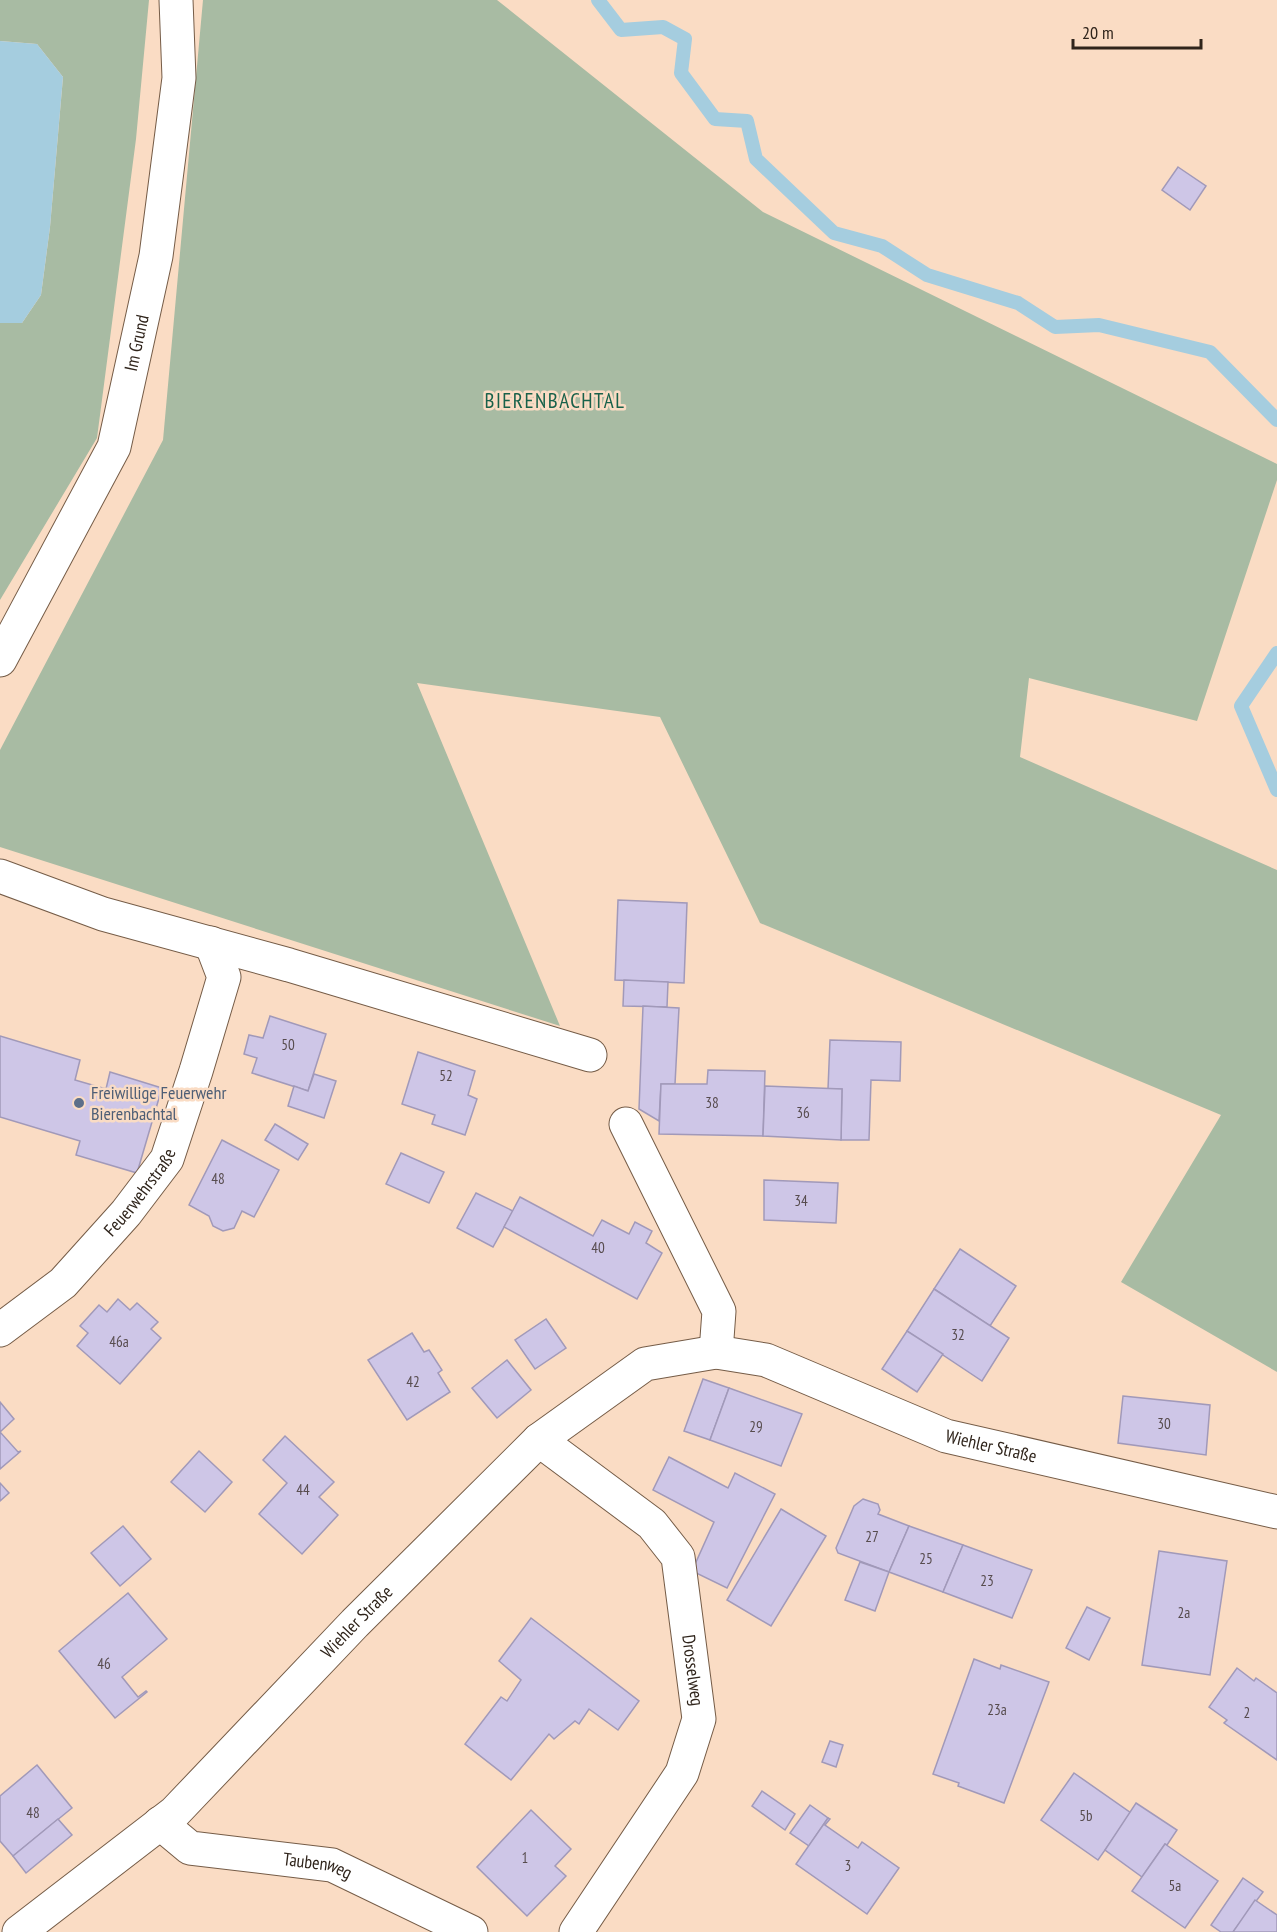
<svg xmlns="http://www.w3.org/2000/svg" width="1277" height="1932" font-family="'PT Sans Narrow',sans-serif">
<style>
.green{fill:#a8bba3}
.water{fill:#a5cddf}
.lines{fill:none;stroke-linecap:round;stroke-linejoin:round}
.stream{stroke:#a5cddf;stroke-width:14}
.building{fill:#cec6e7;stroke:#a199b9;stroke-width:1.5}
.minor-casing{stroke:#755c47;stroke-width:35}
.major-casing{stroke:#755c47;stroke-width:35}
.minor{stroke:#fff;stroke-width:33}
.major{stroke:#fff;stroke-width:33}
.service-dot{fill:#5c6f8a;stroke:#fadcc4;stroke-width:2}
.labels{text-anchor:middle;stroke-width:5;stroke-linejoin:round;paint-order:stroke}
.number-label{font-size:15px;fill:#574c4e}
.street-label{font-size:18px;fill:#2f241b;stroke:#fadcc4}
.service-label{font-size:18px;fill:#4e5e75;stroke:#fadcc4;text-anchor:start}
.quarter-label{font-size:21px;letter-spacing:1.5px;fill:#18614a;stroke:#fadcc4}
</style>
<rect width="100%" height="100%" fill="#fadcc4"/>
<!-- green -->
<g class="green">
<polygon points="0,0 149,0 136,139 97,438 0,600 0,323 22,323 41,295 50,227 63,77 37,44 0,41"/>
<polygon points="203,0 497,0 763,212 1277,464 1277,480 1197,721 1029,678 1020,757 1277,870 1277,1372 1121,1282 1221,1115 760,923 660,717 417,683 560,1026 0,847 0,750 163,440"/>
</g>
<!-- water -->
<polygon class="water" points="0,41 37,44 63,77 50,227 41,295 22,323 0,323"/>
<g class="lines">
<!-- stream -->
<g class="stream">
<polyline points="598,0 621,30 663,27 685,39 681,73 715,119 747,121 756,159 834,233 882,246 927,275 1018,303 1055,327 1099,325 1210,352 1277,420"/>
<polyline points="1277,653 1241,706 1277,790"/>
</g>
</g>
<!-- building -->
<g class="building">
<polygon points="1178,167 1206,186 1190,210 1162,190"/>
<polygon points="618,900 687,903 684,983 615,980"/>
<polygon points="624,980 668,982 667,1007 623,1006"/>
<polygon points="643,1006 679,1008 675,1084 661,1084 659,1121 639,1109"/>
<polygon points="270,1016 326,1034 308,1091 252,1073 257,1058 244,1054 249,1035 263,1038"/>
<polygon points="0,1036 80,1060 75,1080 106,1089 110,1072 162,1088 137,1173 76,1155 80,1141 0,1117"/>
<polygon points="830,1040 901,1042 900,1081 871,1080 869,1140 841,1140 842,1089 828,1089"/>
<polygon points="418,1052 475,1071 468,1095 477,1099 465,1135 432,1124 435,1115 402,1104"/>
<polygon points="708,1070 765,1071 763,1136 659,1134 661,1084 707,1084"/>
<polygon points="314,1074 336,1081 324,1118 288,1106 294,1086 308,1091"/>
<polygon points="765,1086 842,1089 841,1140 763,1136"/>
<polygon points="275,1124 308,1144 298,1160 265,1140"/>
<polygon points="222,1140 279,1170 254,1217 242,1211 234,1228 223,1231 213,1226 209,1216 189,1205"/>
<polygon points="401,1153 444,1172 429,1203 386,1184"/>
<polygon points="764,1180 838,1183 836,1223 764,1220"/>
<polygon points="476,1193 513,1211 493,1247 457,1228"/>
<polygon points="520,1197 593,1236 602,1220 629,1234 635,1222 652,1231 646,1243 662,1253 637,1299 504,1227"/>
<polygon points="960,1249 1016,1286 990,1326 934,1289"/>
<polygon points="934,1289 1009,1338 982,1381 907,1331"/>
<polygon points="118,1299 130,1310 137,1303 158,1322 151,1329 161,1338 120,1384 77,1346 88,1333 80,1326 99,1305 107,1312"/>
<polygon points="546,1319 566,1348 535,1369 515,1340"/>
<polygon points="907,1331 943,1354 917,1392 882,1369"/>
<polygon points="412,1333 424,1352 429,1350 442,1370 438,1373 450,1392 407,1420 368,1360"/>
<polygon points="507,1360 531,1390 497,1418 472,1388"/>
<polygon points="703,1379 729,1388 710,1440 684,1431"/>
<polygon points="729,1388 802,1414 781,1466 710,1440"/>
<polygon points="1123,1396 1210,1405 1206,1455 1118,1443"/>
<polygon points="0,1402 14,1419 0,1432"/>
<polygon points="0,1432 18,1452 21,1451 0,1469"/>
<polygon points="285,1436 334,1482 319,1497 338,1515 302,1554 259,1514 287,1483 263,1460"/>
<polygon points="199,1451 232,1482 205,1512 171,1482"/>
<polygon points="669,1457 728,1488 735,1473 775,1494 727,1588 692,1571 714,1522 653,1490"/>
<polygon points="0,1483 9,1493 0,1501"/>
<polygon points="863,1499 878,1504 880,1510 878,1514 909,1526 889,1572 838,1553 836,1548 854,1506"/>
<polygon points="781,1509 826,1536 771,1626 727,1600"/>
<polygon points="123,1526 151,1559 120,1586 91,1553"/>
<polygon points="909,1526 963,1545 943,1592 889,1572"/>
<polygon points="963,1545 1032,1570 1012,1618 943,1592"/>
<polygon points="1159,1551 1227,1561 1210,1675 1142,1665"/>
<polygon points="860,1562 889,1572 875,1611 845,1600"/>
<polygon points="128,1593 167,1639 122,1677 138,1697 146,1691 147,1692 115,1718 59,1651"/>
<polygon points="1087,1607 1110,1618 1089,1660 1066,1648"/>
<polygon points="531,1618 639,1701 618,1730 589,1709 579,1724 575,1721 554,1739 549,1734 511,1780 465,1744 501,1697 507,1701 521,1680 499,1661"/>
<polygon points="974,1659 1000,1669 1001,1665 1049,1682 1004,1803 958,1786 959,1783 933,1774"/>
<polygon points="1237,1668 1254,1681 1256,1678 1277,1693 1277,1760 1224,1723 1227,1720 1209,1707"/>
<polygon points="830,1741 843,1745 836,1767 822,1762"/>
<polygon points="37,1765 72,1808 13,1856 0,1841 0,1796"/>
<polygon points="1074,1773 1131,1813 1098,1860 1041,1820"/>
<polygon points="762,1791 795,1814 785,1830 752,1806"/>
<polygon points="1136,1803 1177,1830 1167,1845 1165,1844 1142,1877 1105,1850"/>
<polygon points="810,1805 828,1818 809,1846 790,1833"/>
<polygon points="531,1810 571,1849 555,1866 566,1876 527,1916 477,1867"/>
<polygon points="828,1818 830,1819 825,1825 858,1848 862,1842 899,1868 867,1914 796,1864"/>
<polygon points="58,1819 72,1835 26,1873 13,1856"/>
<polygon points="1165,1844 1218,1881 1185,1928 1132,1891"/>
<polygon points="1243,1878 1263,1892 1233,1932 1221,1932 1211,1925"/>
<polygon points="1255,1900 1277,1915 1277,1932 1233,1932"/>
</g>
<g class="lines">
<defs>
<g id="minor">
<path id="s1" d="M0 660 114 447 156 256 179 78 176 0"/>
<polyline points="0,876 103,914 289,965 590,1055"/>
<polyline points="626,1124 719,1311 716,1352"/>
<path id="s2" d="M0 1330 63 1283 126 1213 167 1159 196 1071 224 977 211 943"/>
<path id="s3" d="M539 1440 652 1524 678 1557 699 1719 682 1773 576 1932"/>
<path id="s4" d="M160 1823 190 1848 332 1865 471 1932"/>
</g>
<g id="major">
<path id="s5" d="M19 1932 175 1812 355 1623 539 1440 645 1364 716 1352 766 1360 946 1436 1277 1512"/>
</g>
</defs>
<!-- minor casing -->
<use href="#minor" class="minor-casing"/>
<!-- major casing -->
<use href="#major" class="major-casing"/>
<!-- minor -->
<use href="#minor" class="minor"/>
<!-- major -->
<use href="#major" class="major"/>
</g>
<!-- markers -->
<circle class="service-dot" cx="79" cy="1103" r="6"/>
<g class="labels">
<!-- number labels -->
<g class="number-label">
<text x="288" y="1050">50</text>
<text x="446" y="1081">52</text>
<text x="712" y="1108">38</text>
<text x="803" y="1118">36</text>
<text x="218" y="1184">48</text>
<text x="801" y="1206">34</text>
<text x="598" y="1253">40</text>
<text x="958" y="1340">32</text>
<text x="119" y="1347">46a</text>
<text x="413" y="1387">42</text>
<text x="1164" y="1429">30</text>
<text x="756" y="1432">29</text>
<text x="303" y="1495">44</text>
<text x="872" y="1542">27</text>
<text x="926" y="1564">25</text>
<text x="987" y="1586">23</text>
<text x="1184" y="1618">2a</text>
<text x="104" y="1669">46</text>
<text x="997" y="1715">23a</text>
<text x="1247" y="1718">2</text>
<text x="33" y="1818">48</text>
<text x="1086" y="1821">5b</text>
<text x="525" y="1863">1</text>
<text x="848" y="1871">3</text>
<text x="1175" y="1891">5a</text>
</g>
<!-- street labels -->
<g class="street-label">
<text dy="6" stroke="none"><textPath href="#s1" startOffset="348">Im Grund</textPath></text>
<text dy="6" stroke="none"><textPath href="#s2" startOffset="198">Feuerwehrstraße</textPath></text>
<text dy="6" stroke="none"><textPath href="#s5" startOffset="1212">Wiehler Straße</textPath></text>
<text dy="6" stroke="none"><textPath href="#s5" startOffset="460">Wiehler Straße</textPath></text>
<text dy="6" stroke="none"><textPath href="#s3" startOffset="297">Drosselweg</textPath></text>
<text dy="6" stroke="none"><textPath href="#s4" startOffset="168">Taubenweg</textPath></text>
</g>
<!-- service labels -->
<g class="service-label">
<text x="91" y="1099">Freiwillige Feuerwehr<tspan x="91" dy="21">Bierenbachtal</tspan></text>
</g>
<!-- quarter labels -->
<g class="quarter-label">
<text x="555" y="408">BIERENBACHTAL</text>
</g>
</g>
<!-- scale -->
<path d="M1073 39v9h128v-9" fill="none" stroke="#2f241b" stroke-width="3"/>
<text x="1082" y="39" font-size="18" fill="#2f241b" stroke="#fadcc4" stroke-width="4.5" paint-order="stroke">20 m</text>
</svg>
